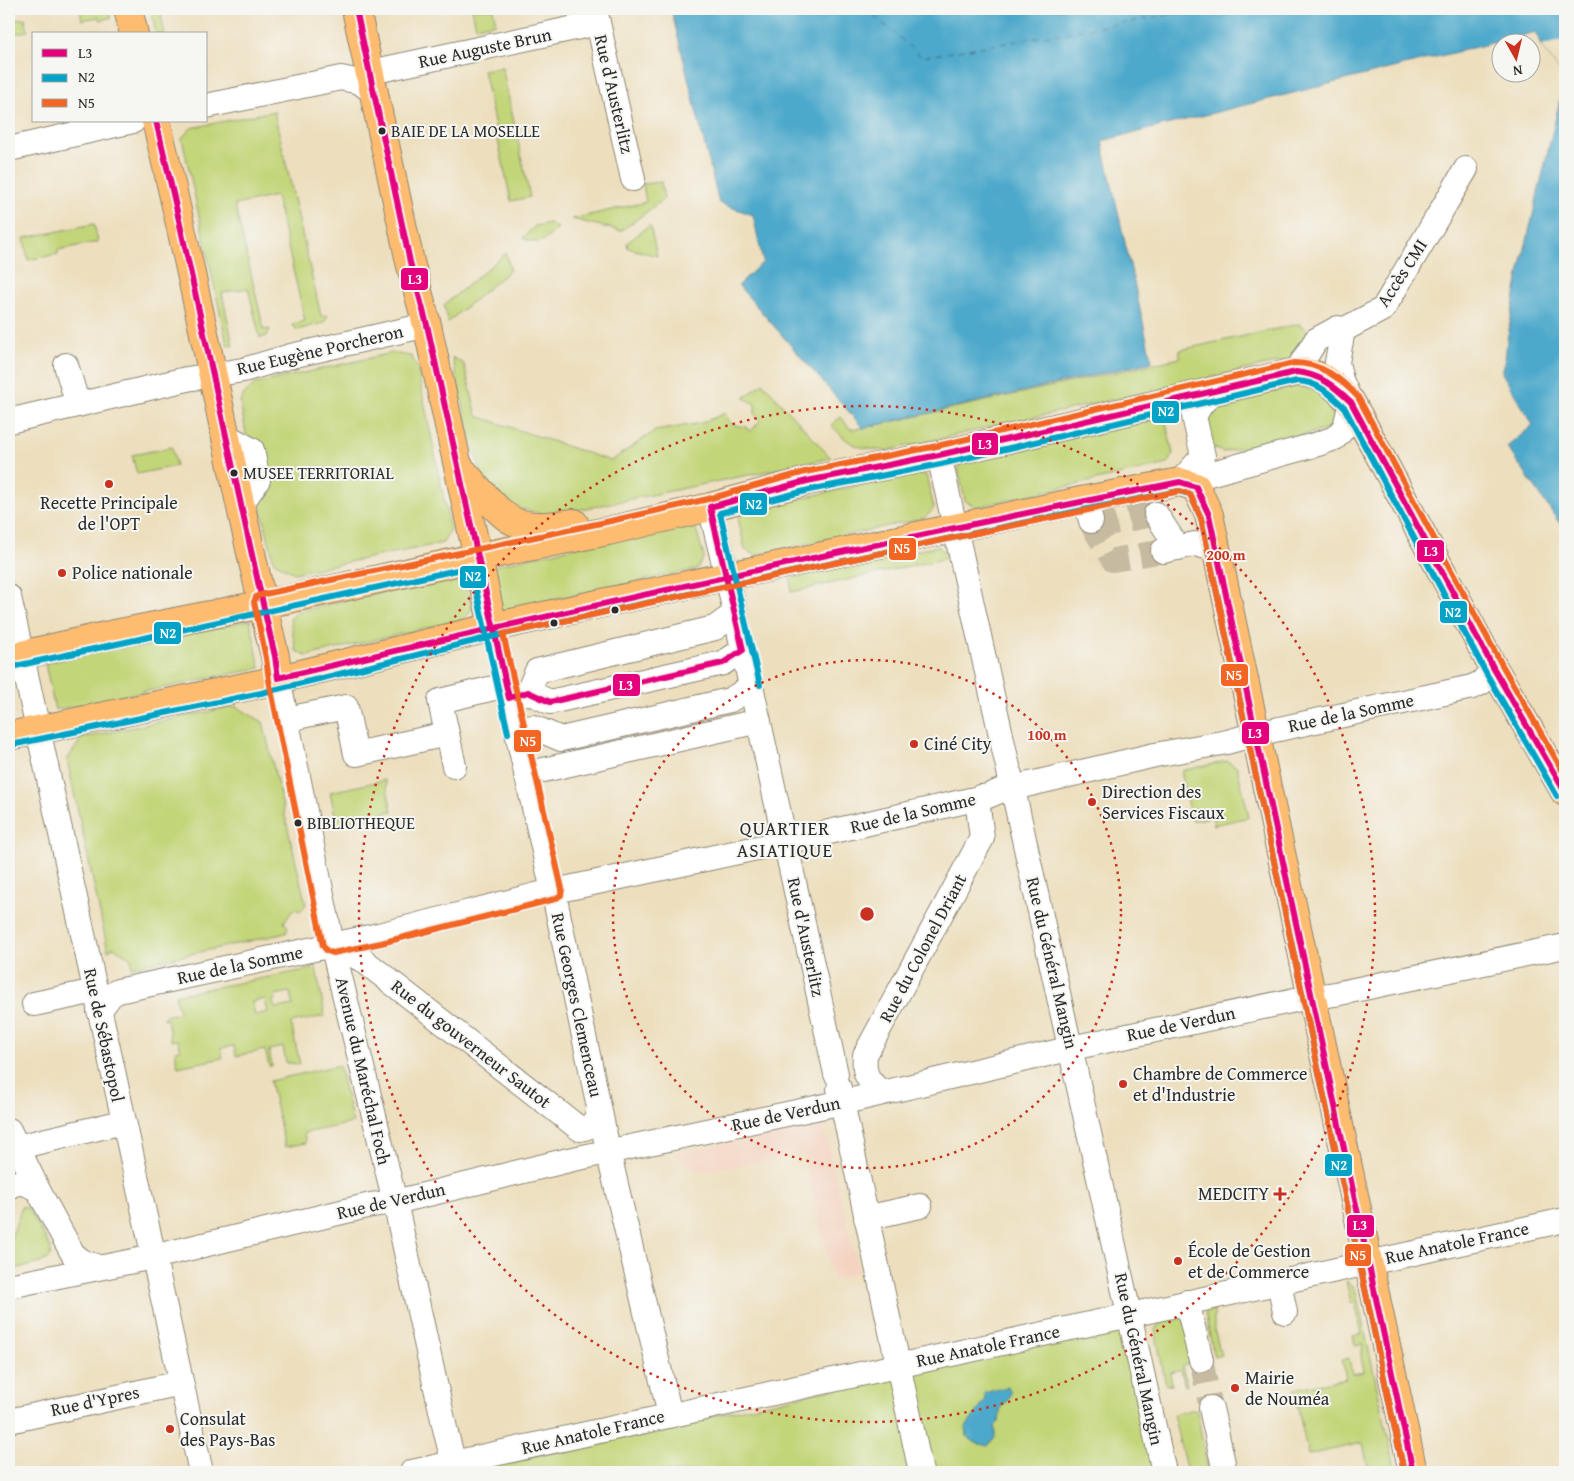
<svg xmlns="http://www.w3.org/2000/svg" width="1574" height="1481" font-family="'Gentium Book Plus',serif">
<style>
.built{fill:#f4d3c0}
.green{fill:#c2d578;stroke:#768052;fill-rule:evenodd}
.water{fill:#4da9cb;stroke:#3c6a7b}
.pier{fill:#eddfbe}
.lines{fill:none;stroke-linecap:round;stroke-linejoin:round}
.ferry{stroke:#395d6b;stroke-width:1;stroke-dasharray:6 5;stroke-linecap:butt}
.minor-tunnel{stroke:#c6bba1;stroke-width:24;stroke-dasharray:24 12;stroke-linecap:butt}
.minor-casing{stroke:#8c8574;stroke-width:26}
.major-casing{stroke:#8c8574;stroke-width:30}
.minor{stroke:#fff;stroke-width:24}
.major{stroke:#fdbc70;stroke-width:28}
.bus-1-casing{stroke:#f6f6f2;stroke-width:10}
.bus-2-casing{stroke:#f6f6f2;stroke-width:10}
.bus-3-casing{stroke:#f6f6f2;stroke-width:10}
.bus-1{stroke:#e5007d;stroke-width:6}
.bus-2{stroke:#02a3c6;stroke-width:6}
.bus-3{stroke:#f26522;stroke-width:6}
.ring{fill:none;stroke:#c8321e;stroke-width:2.5;stroke-dasharray:2.5 5}
.bus-dot{fill:#2b2b2b;stroke:#f6f6f2;stroke-width:2}
.poi-dot{fill:#c8321e;stroke:#f6f6f2;stroke-width:2}
.labels{text-anchor:middle;stroke-width:4;stroke-linejoin:round;paint-order:stroke}
.bus-label{font-size:17px;fill:#2b2b2b;stroke:#f6f6f2;text-anchor:start}
.street-label{font-size:18px;fill:#2b2b2b;stroke:#f6f6f2}
.poi-label{font-size:18px;fill:#2b2b2b;stroke:#f6f6f2;text-anchor:start}
.neighbourhood-label{font-size:19px;letter-spacing:1px;fill:#2b2b2b;stroke:#f6f6f2}
.centre{fill:#c8321e;stroke:#f6f6f2;stroke-width:2.5}
.ring-label{font-size:15px;text-anchor:middle;font-weight:bold;fill:#c8321e;stroke:#f6f6f2;stroke-width:4;stroke-linejoin:round;paint-order:stroke}
.line-badge{stroke:#f6f6f2;stroke-width:2}
.badge-label{font-size:14px;text-anchor:middle;font-weight:bold;fill:#fff}
</style>
<rect width="100%" height="100%" fill="#f6f6f2"/>
<filter id="ink" filterUnits="userSpaceOnUse"><feTurbulence type="fractalNoise" baseFrequency=".02" numOctaves="2"/><feDisplacementMap in="SourceGraphic" scale="10" xChannelSelector="R" yChannelSelector="G"/><feConvolveMatrix kernelMatrix="1 2 1 2 8 2 1 2 1" color-interpolation-filters="sRGB"/></filter>
<filter id="wash" filterUnits="userSpaceOnUse"><feTurbulence type="fractalNoise" baseFrequency=".0096" numOctaves="4" result="noise"/><feDisplacementMap in="SourceGraphic" scale="20" xChannelSelector="R" yChannelSelector="G"/><feGaussianBlur stdDeviation="1.12" result="paint"/><feColorMatrix in="noise" values="0 0 0 0 0 0 0 0 0 0 0 0 0 0 0 0 0 1.4 0 .05"/><feComposite in="paint" operator="in"/></filter>
<g filter="url(#wash)">
<rect width="100%" height="100%" fill="#eddfbe"/>
<!-- built -->
<polygon class="built" points="823,1125 859,1272 833,1281 804,1155 698,1172 673,1153"/>
<!-- green -->
<g class="green">
<polygon points="80,9 109,9 111,18 100,20 99,17 82,20"/>
<polygon points="151,9 160,9 165,34 156,34"/>
<polygon points="472,9 493,9 496,23 476,27"/>
<polygon points="25,18 28,31 9,35 9,21"/>
<polygon points="502,67 530,197 511,201 483,70"/>
<polygon points="274,111 321,316 328,315 324,323 297,330 292,324 305,321 276,196 235,205 264,330 270,329 267,336 260,338 248,288 222,293 233,346 227,344 182,138 191,128"/>
<polygon points="661,182 664,199 621,231 572,219 646,202 643,184"/>
<path d="M550 223 558 228C545 240 541 247 523 238L535 226Z"/>
<polygon points="94,224 98,242 58,250 58,254 28,260 24,238"/>
<polygon points="650,225 657,256 628,248 627,243"/>
<polygon points="506,253 510,270 448,322 444,305"/>
<path d="M1299 324 1312 334 1293 359 885 451C855 447 852 447 831 425L841 417 850 429 864 428 1180 358V350Z"/>
<polygon points="392,353 411,356 417,367 450,529 443,543 294,573 274,562 258,496 240,402 244,394 255,384"/>
<polygon points="452,357 464,364 477,416 611,461 655,431 702,423 725,413 731,424 746,427 750,432 760,421 755,415 755,404 744,398 763,383 831,458 549,516 514,507 484,481 471,440"/>
<path d="M1299 386C1322 391 1332 399 1341 420L1335 428 1223 452 1212 447 1205 414 1215 404Z"/>
<polygon points="1153,418 1166,422 1173,454 1167,464 977,507 965,501 958,468 967,460"/>
<polygon points="172,447 176,466 137,474 132,455"/>
<polygon points="915,473 926,475 934,508 925,518 756,555 745,550 738,518 747,510"/>
<polygon points="686,522 695,525 704,557 697,569 500,611 490,570 497,565"/>
<polygon points="938,546 948,555 948,558 791,592 791,578"/>
<polygon points="457,574 465,580 472,608 465,619 306,656 296,651 290,619 297,612"/>
<polygon points="250,620 260,668 55,710 45,663"/>
<polygon points="235,706 263,722 306,905 300,911 294,909 284,922 288,927 286,933 132,967 131,958 113,947 108,951 67,760 82,738"/>
<polygon points="1227,761 1237,767 1249,817 1214,825 1212,817 1192,821 1181,771"/>
<polygon points="385,780 392,811 337,824 330,792"/>
<path d="M316 968 325 1016 291 1023 300 1064 286 1063 283 1047 269 1050 272 1066H269L265 1050 236 1056 234 1046 221 1048 223 1058 178 1067 175 1051 181 1050 178 1040 171 1041 167 1019H164V1016L179 1013 175 995ZM290 992 293 1005 277 1008 274 1007 273 1000 276 999 275 995ZM265 999 268 1012 255 1015 252 1002Z"/>
<polygon points="339,1065 353,1123 304,1133 306,1143 285,1147 270,1081"/>
<polygon points="22,1206 28,1208 51,1248 50,1257 41,1263 9,1270 9,1245"/>
<polygon points="1346,1281 1355,1288 1396,1472 1369,1472 1363,1443 1308,1455 1294,1389 1346,1378 1342,1360 1349,1358 1352,1374 1364,1372 1361,1357 1363,1344 1355,1345 1353,1336 1362,1334 1355,1303 1351,1303"/>
<polygon points="1214,1310 1214,1329 1221,1355 1214,1357 1205,1312"/>
<polygon points="1184,1316 1193,1362 1182,1365 1187,1385 1185,1386 1181,1370 1170,1373 1172,1384 1166,1385 1155,1330 1160,1322"/>
<polygon points="1106,1328 1118,1331 1124,1344 1153,1472 460,1472"/>
<polygon points="1196,1409 1197,1411 1208,1472 1187,1472 1173,1414"/>
</g>
<!-- water -->
<g class="water">
<polygon points="671,9 1565,9 1565,78 1541,46 1536,32 1102,141 1152,362 863,428 738,285 763,262 753,215 719,203"/>
<polygon points="1565,78 1565,531 1507,447 1533,425 1502,373 1505,361 1507,340 1519,274"/>
<polygon points="1007,1387 1011,1392 1007,1402 1001,1407 999,1422 995,1426 995,1438 988,1446 976,1443 967,1437 966,1427 985,1401 984,1393"/>
</g>
<!-- pier -->
<polygon class="pier" points="1565,40 1565,78 1541,46"/>
<g class="lines">
<!-- ferry -->
<polyline class="ferry" points="866,9 922,57 1205,9"/>
</g>
</g>
<g filter="url(#ink)">
<g class="lines">
<!-- minor-tunnel -->
<g class="minor-tunnel">
<polyline points="1091,521 1093,527 1113,560 1163,551"/>
<polyline points="1093,527 1156,514"/>
<polyline points="1201,1360 1211,1408"/>
</g>
<defs>
<g id="minor">
<polyline points="595,9 633,179"/>
<polyline points="371,72 598,23"/>
<polyline points="206,106 341,78 360,82 375,94"/>
<polyline points="9,149 133,121"/>
<polyline points="66,365 78,405"/>
<polyline points="1296,372 1316,340 1338,328 1343,330 1383,309 1466,169"/>
<polyline points="9,421 187,379 243,370 291,356 427,325"/>
<polyline points="226,436 252,450 258,480 240,506"/>
<polyline points="939,455 1164,1472"/>
<polyline points="1180,482 1318,444 1335,438 1345,427 1351,402 1341,380 1337,362 1343,330"/>
<polyline points="1180,482 1203,456 1194,416 1202,403 1215,391"/>
<polyline points="1086,500 1091,521"/>
<polyline points="710,507 727,576 836,1074"/>
<polyline points="1156,514 1178,548"/>
<polyline points="1163,551 1195,544 1217,550"/>
<polyline points="9,597 201,1472"/>
<polyline points="493,627 556,904 610,1159 670,1415"/>
<polyline points="278,678 332,944 395,1202 446,1433 456,1472"/>
<polyline points="528,692 537,671 715,628 734,614"/>
<polyline points="509,698 528,692 550,702 723,663 743,650"/>
<polyline points="287,719 346,707 356,754 447,734"/>
<polyline points="517,731 533,727 561,739 730,700 751,687"/>
<polyline points="454,766 440,701 506,685"/>
<polyline points="526,774 759,721"/>
<path d="M332 944 364 961 580 1129C594 1127 596 1121 599 1107"/>
<polyline points="34,1004 95,991"/>
<polyline points="99,1011 111,995 118,991 379,935 536,895 785,842 988,796 1000,791 1155,755 1227,742 1256,734 1472,687 1481,683 1494,669"/>
<polyline points="839,1088 921,1472"/>
<path d="M881 1093C868 1079 863 1076 865 1055L982 838 978 807 980 797"/>
<polyline points="9,1130 38,1190 73,1254 83,1262 98,1267"/>
<polyline points="9,1149 123,1122"/>
<path d="M9 1187C19 1179 28 1184 38 1190"/>
<polyline points="866,1218 920,1206"/>
<polyline points="1279,1282 1285,1312"/>
<polyline points="9,1286 153,1257 371,1205 395,1202 569,1160 853,1100 1081,1046 1295,1000 1335,994 1565,946"/>
<polyline points="1187,1302 1201,1360"/>
<polyline points="1211,1408 1225,1472"/>
<polyline points="9,1421 181,1383"/>
<polyline points="412,1472 1565,1220"/>
</g>
<g id="major">
<polyline points="128,9 134,34"/>
<polyline points="356,9 410,262 427,325 493,627"/>
<path d="M156 121C200 298 231 478 275 656L278 678"/>
<path d="M459 467C470 479 499 515 513 521 532 530 555 525 574 523"/>
<path d="M9 658 110 635 289 599 478 557 608 531 710 507 807 481 939 455 1296 372C1323 372 1333 385 1351 402L1494 669 1565 792"/>
<polyline points="9,736 259,684 493,627 607,602 1081,501 1180,482 1196,487 1209,515 1413,1472"/>
</g>
</defs>
<!-- minor casing -->
<use href="#minor" class="minor-casing"/>
<!-- major casing -->
<use href="#major" class="major-casing"/>
<!-- minor -->
<use href="#minor" class="minor"/>
<!-- major -->
<use href="#major" class="major"/>
<defs>
<g id="bus-1">
<path d="M356 9 410 262 427 325 509 698 528 692 550 702 723 663 743 650 710 507 807 481 939 455 1296 372C1320 374 1334 386 1351 402L1494 669 1565 792"/>
<path d="M156 121C199 299 233 478 275 656L278 678C578 608 878 542 1180 482L1196 487 1209 515 1413 1472"/>
</g>
<g id="bus-2">
<polyline points="11,667 471,567 508,733"/>
<path d="M760 685 720 513 809 490 941 464 1297 381C1318 382 1329 393 1344 407L1486 673 1557 796"/>
<polyline points="11,745 261,693 495,636 609,611 1083,510 1179,491 1190,494 1201,518 1404,1472"/>
</g>
<path id="bus-3" d="M1404 1472 1201 518 1190 494 1180 491 933 542 503 634 562 889 561 895 555 899 381 943 333 953 327 951 323 946 269 680 266 658 254 602 256 597 260 595 606 522 708 499 805 472 937 446 1294 363C1321 363 1340 378 1358 397L1502 665 1565 775"/>
</defs>
<!-- bus-1 casing -->
<use href="#bus-1" class="bus-1-casing"/>
<!-- bus-2 casing -->
<use href="#bus-2" class="bus-2-casing"/>
<!-- bus-3 casing -->
<use href="#bus-3" class="bus-3-casing"/>
<!-- bus-1 -->
<use href="#bus-1" class="bus-1"/>
<!-- bus-2 -->
<use href="#bus-2" class="bus-2"/>
<!-- bus-3 -->
<use href="#bus-3" class="bus-3"/>
</g>
</g>
<!-- distance rings -->
<g class="ring">
<circle cx="867" cy="914" r="254"/>
<circle cx="867" cy="914" r="508"/>
</g>
<!-- markers -->
<g class="bus-dot">
<circle cx="382" cy="131" r="4.5"/>
<circle cx="234" cy="473" r="4.5"/>
<circle cx="615" cy="610" r="4.5"/>
<circle cx="554" cy="623" r="4.5"/>
<circle cx="298" cy="823" r="4.5"/>
</g>
<g class="poi-dot">
<circle cx="109" cy="484" r="5"/>
<circle cx="62" cy="573" r="5"/>
<circle cx="914" cy="744" r="5"/>
<circle cx="1092" cy="802" r="5"/>
<circle cx="1123" cy="1084" r="5"/>
<path d="M1277.5 1186.5h5v5h5v5h-5v5h-5v-5h-5v-5h5z"/>
<circle cx="1178" cy="1261" r="5"/>
<circle cx="1235" cy="1388" r="5"/>
<circle cx="170" cy="1429" r="5"/>
</g>
<g class="labels">
<!-- bus labels -->
<g class="bus-label">
<text x="391" y="137">BAIE DE LA MOSELLE</text>
<text x="243" y="479">MUSEE TERRITORIAL</text>
<text x="307" y="829">BIBLIOTHEQUE</text>
</g>
<!-- street labels -->
<g class="street-label">
<text transform="translate(485 48) rotate(-12)" y="6">Rue Auguste Brun</text>
<text transform="translate(614 94) rotate(77)" y="6">Rue d'Austerlitz</text>
<text transform="translate(1402 273) rotate(-57)" y="6">Accès CMI</text>
<text transform="translate(320 350) rotate(-13)" y="6">Rue Eugène Porcheron</text>
<text transform="translate(1351 713) rotate(-12)" y="6">Rue de la Somme</text>
<text transform="translate(913 813) rotate(-13)" y="6">Rue de la Somme</text>
<text transform="translate(806 937) rotate(78)" y="6">Rue d'Austerlitz</text>
<text transform="translate(923 948) rotate(-62)" y="6">Rue du Colonel Driant</text>
<text transform="translate(1052 963) rotate(77)" y="6">Rue du Général Mangin</text>
<text transform="translate(240 965) rotate(-12)" y="6">Rue de la Somme</text>
<text transform="translate(577 1005) rotate(78)" y="6">Rue Georges Clemenceau</text>
<text transform="translate(1181 1024) rotate(-12)" y="6">Rue de Verdun</text>
<text transform="translate(104 1035) rotate(78)" y="6">Rue de Sébastopol</text>
<text transform="translate(471 1044) rotate(38)" y="6">Rue du gouverneur Sautot</text>
<text transform="translate(363 1071) rotate(77)" y="6">Avenue du Maréchal Foch</text>
<text transform="translate(786 1114) rotate(-12)" y="6">Rue de Verdun</text>
<text transform="translate(391 1201) rotate(-13)" y="6">Rue de Verdun</text>
<text transform="translate(1457 1243) rotate(-12)" y="6">Rue Anatole France</text>
<text transform="translate(988 1346) rotate(-12)" y="6">Rue Anatole France</text>
<text transform="translate(1139 1359) rotate(78)" y="6">Rue du Général Mangin</text>
<text transform="translate(95 1401) rotate(-12)" y="6">Rue d'Ypres</text>
<text transform="translate(593 1432) rotate(-13)" y="6">Rue Anatole France</text>
</g>
<!-- poi labels -->
<g class="poi-label">
<text x="109" y="509" text-anchor="middle">Recette Principale<tspan x="109" dy="21">de l'OPT</tspan></text>
<text x="72" y="579">Police nationale</text>
<text x="924" y="750">Ciné City</text>
<text x="1102" y="798">Direction des<tspan x="1102" dy="21">Services Fiscaux</tspan></text>
<text x="1133" y="1080">Chambre de Commerce<tspan x="1133" dy="21">et d'Industrie</tspan></text>
<text x="1269" y="1200" text-anchor="end">MEDCITY</text>
<text x="1188" y="1257">École de Gestion<tspan x="1188" dy="21">et de Commerce</tspan></text>
<text x="1245" y="1384">Mairie<tspan x="1245" dy="21">de Nouméa</tspan></text>
<text x="180" y="1425">Consulat<tspan x="180" dy="21">des Pays-Bas</tspan></text>
</g>
<!-- neighbourhood labels -->
<g class="neighbourhood-label">
<text x="785" y="835">QUARTIER<tspan x="785" dy="22">ASIATIQUE</tspan></text>
</g>
</g>
<circle cx="867" cy="914" r="8" class="centre"/>
<g class="ring-label">
<text x="1226" y="560">200 m</text>
<text x="1047" y="740">100 m</text>
</g>
<g class="line-badge">
<rect x="400" y="267" width="29" height="24" rx="5" fill="#e5007d"/>
<rect x="1151" y="400" width="29" height="24" rx="5" fill="#02a3c6"/>
<rect x="971" y="432" width="28" height="24" rx="5" fill="#e5007d"/>
<rect x="739" y="492" width="29" height="24" rx="5" fill="#02a3c6"/>
<rect x="888" y="537" width="29" height="24" rx="5" fill="#f26522"/>
<rect x="1416" y="539" width="29" height="24" rx="5" fill="#e5007d"/>
<rect x="459" y="565" width="28" height="24" rx="5" fill="#02a3c6"/>
<rect x="1439" y="600" width="29" height="24" rx="5" fill="#02a3c6"/>
<rect x="153" y="621" width="29" height="24" rx="5" fill="#02a3c6"/>
<rect x="1220" y="663" width="29" height="24" rx="5" fill="#f26522"/>
<rect x="612" y="673" width="29" height="24" rx="5" fill="#e5007d"/>
<rect x="1241" y="721" width="29" height="24" rx="5" fill="#e5007d"/>
<rect x="513" y="729" width="29" height="24" rx="5" fill="#f26522"/>
<rect x="1324" y="1153" width="29" height="24" rx="5" fill="#02a3c6"/>
<rect x="1346" y="1214" width="29" height="24" rx="5" fill="#e5007d"/>
<rect x="1344" y="1243" width="28" height="24" rx="5" fill="#f26522"/>
</g>
<g class="badge-label">
<text x="415" y="284">L3</text>
<text x="1166" y="416">N2</text>
<text x="985" y="449">L3</text>
<text x="754" y="509">N2</text>
<text x="902" y="553">N5</text>
<text x="1431" y="556">L3</text>
<text x="473" y="581">N2</text>
<text x="1453" y="617">N2</text>
<text x="168" y="638">N2</text>
<text x="1234" y="680">N5</text>
<text x="626" y="690">L3</text>
<text x="1255" y="738">L3</text>
<text x="528" y="746">N5</text>
<text x="1339" y="1170">N2</text>
<text x="1360" y="1230">L3</text>
<text x="1358" y="1260">N5</text>
</g>
<!-- margin -->
<rect width="1574" height="1481" fill="none" stroke="#f6f6f2" stroke-width="30"/>
<!-- legend -->
<rect x="32" y="32" width="175" height="90" fill="#f6f6f2" stroke="#a5a5a2"/>
<rect x="42" y="49" width="25" height="8" fill="#e5007d" stroke="#a5a5a2"/>
<text x="78" y="58" font-size="15" fill="#2b2b2b">L3</text>
<rect x="42" y="74" width="25" height="8" fill="#02a3c6" stroke="#a5a5a2"/>
<text x="78" y="82" font-size="15" fill="#2b2b2b">N2</text>
<rect x="42" y="99" width="25" height="8" fill="#f26522" stroke="#a5a5a2"/>
<text x="78" y="108" font-size="15" fill="#2b2b2b">N5</text>
<!-- north arrow -->
<g transform="translate(1516 58) rotate(172)"><circle r="24" fill="#f6f6f2" stroke="#a5a5a2"/>
<path d="M0-4L9 19L0 12L-9 19Z" fill="#c8321e"/>
<text y="-8" font-size="14" font-weight="bold" text-anchor="middle" fill="#2b2b2b">N</text>
</g>
</svg>
